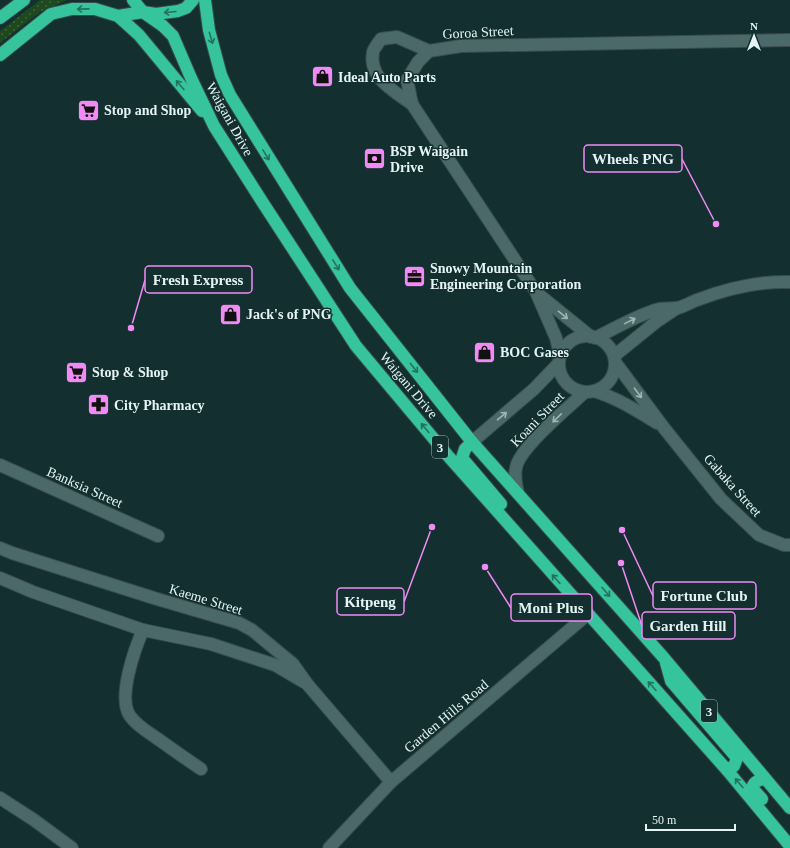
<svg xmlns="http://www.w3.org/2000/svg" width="790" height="848" font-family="'Times New Roman',serif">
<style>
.grass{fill:url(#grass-dots)}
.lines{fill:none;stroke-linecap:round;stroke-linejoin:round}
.minor-casing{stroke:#374c4d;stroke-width:14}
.highway-casing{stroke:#374c4d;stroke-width:14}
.minor{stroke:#4c6969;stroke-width:12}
.highway{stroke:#36c49c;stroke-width:12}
.oneway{stroke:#237261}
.oneway2{stroke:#a0b5b5}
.labels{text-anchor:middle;stroke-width:3;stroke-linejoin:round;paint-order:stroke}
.shield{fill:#132f30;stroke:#a5b9b9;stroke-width:1}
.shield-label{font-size:13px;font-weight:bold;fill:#e4f4f4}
.street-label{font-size:14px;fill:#e4f4f4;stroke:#132f30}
.poi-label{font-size:14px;font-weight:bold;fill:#e4f4f4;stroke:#132f30;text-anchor:start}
.leader{fill:none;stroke:#f18af4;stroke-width:1.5}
.callout-dot{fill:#f18af4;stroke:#132f30;stroke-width:1.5}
.callout{fill:#132f30;stroke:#f18af4;stroke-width:1.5}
.callout-label{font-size:15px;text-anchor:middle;font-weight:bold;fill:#e4f4f4}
</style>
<defs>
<pattern id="grass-dots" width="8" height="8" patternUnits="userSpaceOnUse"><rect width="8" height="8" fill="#1e491e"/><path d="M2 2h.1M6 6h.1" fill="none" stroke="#3f643f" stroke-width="1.8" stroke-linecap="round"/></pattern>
</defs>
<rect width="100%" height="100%" fill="#132f30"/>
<!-- grass -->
<polygon class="grass" points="40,0 67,0 40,12 0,43 0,31"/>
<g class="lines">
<defs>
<g id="minor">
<path d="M412 104C394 91 368 78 373 52 374 48 379 42 381 39L397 37 429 51"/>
<polyline points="538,294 591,337"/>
<circle cx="587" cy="364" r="28"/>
<path d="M595 338C616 328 637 315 659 309 666 308 674 309 681 307 686 305 692 302 697 300 726 289 759 281 790 282"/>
<polyline points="560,355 556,338 536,292 412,104 407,80 418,62 429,51 461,46 790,40"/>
<polyline points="614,356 656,322 677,308"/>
<polyline points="615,362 664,428 721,499 759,535 784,545 790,545"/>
<path d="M594 391C617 398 636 410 657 423"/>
<polyline points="472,442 534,389 558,364"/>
<polyline points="0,465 158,536"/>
<path d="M518 493C516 485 514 477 516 468 519 448 569 407 585 392"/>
<polyline points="0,548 12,553 157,599 239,623 252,630 293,664 308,685 391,782"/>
<polyline points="0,578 33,592 143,630 211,644 275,665 304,682"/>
<path d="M143 630C135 648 117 698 130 716 137 726 148 732 158 739 172 749 186 759 201 769"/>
<polyline points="0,798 34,820 72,848"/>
<polyline points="329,848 391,782 588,614"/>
</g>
<g id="highway">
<polyline points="133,0 143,12 163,26 173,36 191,78 214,126 263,203 356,346 449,457 727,770 790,846"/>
<polyline points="205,0 209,30 221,75 230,95 350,288 472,442 664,658 790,808"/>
<polyline points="118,16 143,12 156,14 178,11 186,8 193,0"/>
<polyline points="0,18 24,0"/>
<polyline points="0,55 51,14 72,9 95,9 118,16 139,35 202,111"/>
<polyline points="472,442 465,449 462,458 501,504"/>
<polyline points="666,663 671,681 737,758 734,766 727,770"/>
<path d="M762 799 752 788C754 781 759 780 765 779"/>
</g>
</defs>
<!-- minor casing -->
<use href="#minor" class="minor-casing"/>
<!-- highway casing -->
<use href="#highway" class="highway-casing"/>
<!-- minor -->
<use href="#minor" class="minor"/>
<!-- highway -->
<use href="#highway" class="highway"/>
</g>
<!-- one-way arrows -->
<defs><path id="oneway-shaft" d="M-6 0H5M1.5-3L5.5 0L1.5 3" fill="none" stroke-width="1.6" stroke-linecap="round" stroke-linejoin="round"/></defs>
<g class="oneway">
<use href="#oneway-shaft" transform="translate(83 9) rotate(179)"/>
<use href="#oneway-shaft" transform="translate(170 12) rotate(175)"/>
<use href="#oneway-shaft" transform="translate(211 38) rotate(74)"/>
<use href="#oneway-shaft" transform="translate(180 85) rotate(-130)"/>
<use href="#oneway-shaft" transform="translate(266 155) rotate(58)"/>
<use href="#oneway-shaft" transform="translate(336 265) rotate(58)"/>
<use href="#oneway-shaft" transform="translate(414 368) rotate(51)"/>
<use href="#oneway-shaft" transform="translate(425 428) rotate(-130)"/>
<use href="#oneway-shaft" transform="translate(556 579) rotate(-132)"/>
<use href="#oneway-shaft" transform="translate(606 592) rotate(49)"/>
<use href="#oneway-shaft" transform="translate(652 686) rotate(-132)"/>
<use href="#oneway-shaft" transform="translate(739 783) rotate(-130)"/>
</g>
<g class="oneway2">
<use href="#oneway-shaft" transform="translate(563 315) rotate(39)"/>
<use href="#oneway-shaft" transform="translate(630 321) rotate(-26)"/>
<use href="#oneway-shaft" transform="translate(638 393) rotate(53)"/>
<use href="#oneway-shaft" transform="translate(502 416) rotate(-40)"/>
<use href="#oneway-shaft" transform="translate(557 418) rotate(136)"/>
</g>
<!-- icons -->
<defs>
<symbol id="shop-square" viewBox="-11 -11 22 22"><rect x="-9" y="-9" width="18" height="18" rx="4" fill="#f18af4" stroke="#132f30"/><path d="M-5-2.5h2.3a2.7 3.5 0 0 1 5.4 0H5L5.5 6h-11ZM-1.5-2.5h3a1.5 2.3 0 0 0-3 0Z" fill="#111"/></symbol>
<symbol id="supermarket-square" viewBox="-11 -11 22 22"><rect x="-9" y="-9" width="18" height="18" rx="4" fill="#f18af4" stroke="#132f30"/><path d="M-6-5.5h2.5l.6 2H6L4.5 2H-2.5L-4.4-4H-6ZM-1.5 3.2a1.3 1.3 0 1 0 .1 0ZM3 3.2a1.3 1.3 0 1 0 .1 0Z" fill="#111"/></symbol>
<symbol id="bank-square" viewBox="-11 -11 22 22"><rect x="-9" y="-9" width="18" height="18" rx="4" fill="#f18af4" stroke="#132f30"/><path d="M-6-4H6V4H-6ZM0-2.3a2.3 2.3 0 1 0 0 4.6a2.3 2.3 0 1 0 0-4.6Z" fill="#111"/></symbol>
<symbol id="office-square" viewBox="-11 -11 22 22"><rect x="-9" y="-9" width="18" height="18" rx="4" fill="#f18af4" stroke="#132f30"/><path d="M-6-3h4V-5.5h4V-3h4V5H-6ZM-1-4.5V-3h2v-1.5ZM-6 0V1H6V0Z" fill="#111"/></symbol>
<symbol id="pharmacy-square" viewBox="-11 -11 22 22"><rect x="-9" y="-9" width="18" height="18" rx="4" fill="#f18af4" stroke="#132f30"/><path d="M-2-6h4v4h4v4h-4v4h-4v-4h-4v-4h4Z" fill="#111"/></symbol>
</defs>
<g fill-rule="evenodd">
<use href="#shop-square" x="310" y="64" width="25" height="25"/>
<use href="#supermarket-square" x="76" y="98" width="25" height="25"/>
<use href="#bank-square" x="362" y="146" width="25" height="25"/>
<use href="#office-square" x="402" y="264" width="25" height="25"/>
<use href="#shop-square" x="218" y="302" width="25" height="25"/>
<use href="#shop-square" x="472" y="340" width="25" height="25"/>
<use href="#supermarket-square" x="64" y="360" width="25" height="25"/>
<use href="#pharmacy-square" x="86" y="392" width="25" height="25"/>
</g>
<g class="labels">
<!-- shield labels -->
<g class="shield">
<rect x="432" y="436" width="16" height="22" rx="3"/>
<rect x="701" y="700" width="16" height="22" rx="3"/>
</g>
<g class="shield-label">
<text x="440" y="452">3</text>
<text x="709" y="716">3</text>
</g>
<!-- street labels -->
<g class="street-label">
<text transform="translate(478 32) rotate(-3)" y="5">Goroa Street</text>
<text transform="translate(230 119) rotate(61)" y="5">Waigani Drive</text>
<text transform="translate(409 385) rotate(50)" y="5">Waigani Drive</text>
<text transform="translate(537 419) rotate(-46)" y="5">Koani Street</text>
<text transform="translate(733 485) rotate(48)" y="5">Gabaka Street</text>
<text transform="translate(85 487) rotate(24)" y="5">Banksia Street</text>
<text transform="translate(206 599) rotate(17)" y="5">Kaeme Street</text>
<text transform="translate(446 716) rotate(-40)" y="5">Garden Hills Road</text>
</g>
<!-- poi labels -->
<g class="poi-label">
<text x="338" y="82">Ideal Auto Parts</text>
<text x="104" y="115">Stop and Shop</text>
<text x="390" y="156">BSP Waigain<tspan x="390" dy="16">Drive</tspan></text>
<text x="430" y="273">Snowy Mountain<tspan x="430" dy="16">Engineering Corporation</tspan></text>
<text x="246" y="319">Jack's of PNG</text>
<text x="500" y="357">BOC Gases</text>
<text x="92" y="377">Stop &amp; Shop</text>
<text x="114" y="410">City Pharmacy</text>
</g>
</g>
<!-- callouts -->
<path class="leader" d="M716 224L682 159M131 328L145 280M622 530L653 596M432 527L404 602M485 567L511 608M621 563L642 626"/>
<g class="callout-dot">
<circle cx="716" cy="224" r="4"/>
<circle cx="131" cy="328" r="4"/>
<circle cx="622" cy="530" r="4"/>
<circle cx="432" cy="527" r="4"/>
<circle cx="485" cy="567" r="4"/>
<circle cx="621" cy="563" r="4"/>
</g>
<g class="callout">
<rect x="584" y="145" width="98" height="27" rx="4"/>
<rect x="145" y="266" width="107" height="27" rx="4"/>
<rect x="653" y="582" width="103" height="27" rx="4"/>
<rect x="337" y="588" width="67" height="27" rx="4"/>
<rect x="511" y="594" width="81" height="27" rx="4"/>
<rect x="642" y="612" width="93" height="27" rx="4"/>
</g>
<g class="callout-label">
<text x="633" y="164">Wheels PNG</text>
<text x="198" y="285">Fresh Express</text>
<text x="704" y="601">Fortune Club</text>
<text x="370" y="607">Kitpeng</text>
<text x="551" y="613">Moni Plus</text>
<text x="688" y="631">Garden Hill</text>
</g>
<!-- north arrow -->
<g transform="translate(754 36)" stroke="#132f30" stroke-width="3" paint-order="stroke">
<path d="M0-3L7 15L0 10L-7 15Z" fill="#e4f4f4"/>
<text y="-6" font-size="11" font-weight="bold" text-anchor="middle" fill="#e4f4f4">N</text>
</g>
<!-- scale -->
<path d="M646 824v6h89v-6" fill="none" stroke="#e4f4f4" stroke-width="2"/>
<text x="652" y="824" font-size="12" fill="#e4f4f4" stroke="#132f30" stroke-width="3" paint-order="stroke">50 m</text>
</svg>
